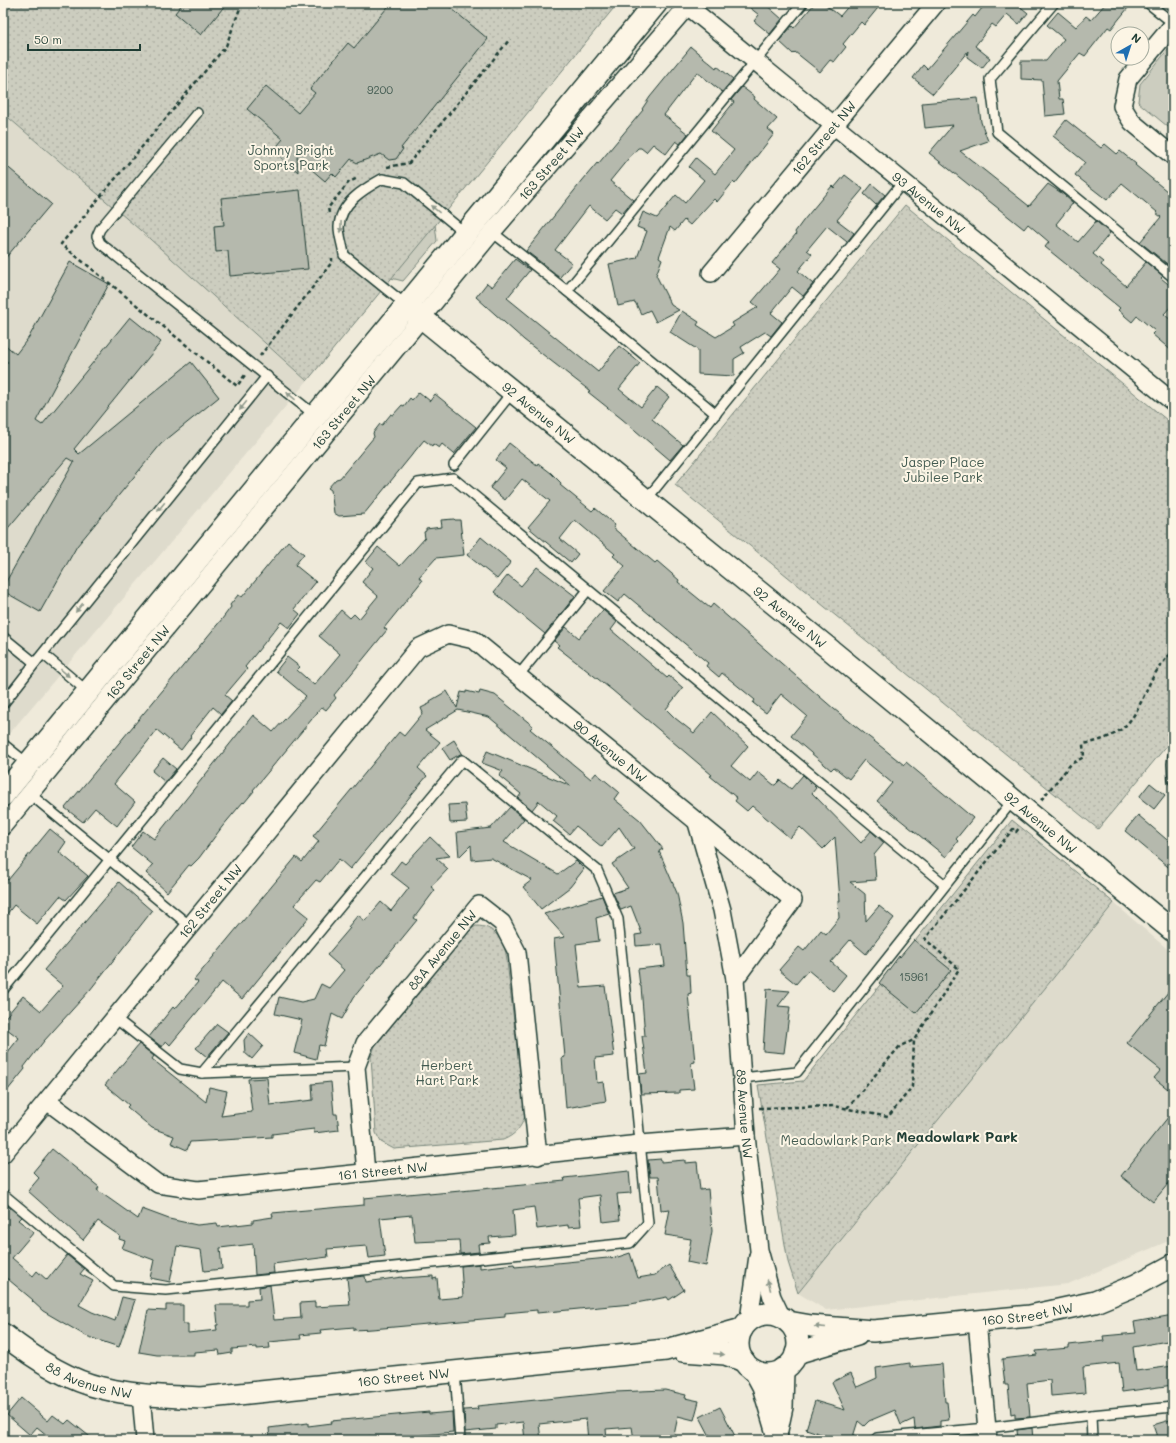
<svg xmlns="http://www.w3.org/2000/svg" width="1176" height="1443" font-family="Mali,sans-serif">
<style>
.built{fill:#dedbcc}
.green{fill:#cccdbf;stroke:#76857a}
.park{fill:url(#park-dots);stroke:#76857a}
.building{fill:#b5b9ad;stroke:#1f3d34}
.lines{fill:none;stroke-linecap:round;stroke-linejoin:round}
.service-casing{stroke:#1f3d34;stroke-width:12}
.minor-casing{stroke:#1f3d34;stroke-width:20}
.tertiary-casing{stroke:#1f3d34;stroke-width:24}
.secondary-casing{stroke:#1f3d34;stroke-width:25}
.path{stroke:#1f3d34;stroke-width:2.5;stroke-dasharray:4 3;stroke-linecap:butt}
.service{stroke:#fcf5e5;stroke-width:9}
.minor{stroke:#fcf5e5;stroke-width:17}
.tertiary{stroke:#fcf5e5;stroke-width:21}
.secondary{stroke:#fcf5e5;stroke-width:22}
.oneway{fill:#8e998c}
.labels{text-anchor:middle;stroke-width:4;stroke-linejoin:round;paint-order:stroke}
.number-label{font-size:11px;fill:#445c52}
.street-label{font-size:13px;fill:#1f3d34;stroke:#fcf5e5}
.park-label{font-size:13px;fill:#425a50;stroke:#fcf5e5}
.neighbourhood-label{font-size:14px;font-weight:bold;fill:#1f3d34;stroke:#fcf5e5}
</style>
<defs>
<pattern id="park-dots" width="8" height="8" patternUnits="userSpaceOnUse"><rect width="8" height="8" fill="#cccdbf"/><path d="M2 2h.1M6 6h.1" fill="none" stroke="#afb1a5" stroke-width="1.8" stroke-linecap="round"/></pattern>
</defs>
<rect width="100%" height="100%" fill="#efeada"/>
<filter id="ink" filterUnits="userSpaceOnUse"><feTurbulence type="fractalNoise" baseFrequency=".025" numOctaves="2"/><feDisplacementMap in="SourceGraphic" scale="8" xChannelSelector="R" yChannelSelector="G"/><feConvolveMatrix kernelMatrix="1 2 1 2 8 2 1 2 1" color-interpolation-filters="sRGB"/></filter>
<g filter="url(#ink)">
<!-- built -->
<g class="built">
<polygon points="3,113 140,230 307,381 3,741"/>
<polygon points="1114,903 1173,954 1173,1239 1068,1284 826,1310 798,1293"/>
</g>
<!-- green -->
<g class="green">
<polygon points="1173,43 1173,131 1138,102 1140,84"/>
<polygon points="435,224 437,241 403,281 379,275"/>
</g>
<!-- park -->
<g class="park">
<polygon points="3,3 618,3 307,381 140,230 3,113"/>
<polygon points="905,205 1173,425 1173,738 1098,829 675,485"/>
<polygon points="1012,820 1114,903 798,1293 788,1262 758,1085 803,1081"/>
<path d="M476 926C494 926 501 938 506 953L525 1116C521 1128 515 1135 503 1140L394 1149 381 1142 376 1133 371 1057 375 1046 471 929Z"/>
</g>
<!-- building -->
<g class="building">
<polygon points="183,3 227,3 201,35 175,13"/>
<polygon points="391,3 445,3 488,39 401,148 403,149 396,159 389,160 381,154 357,163 351,159 336,177 332,173 325,181 297,157 298,172 273,151 283,139 247,109 266,86 298,113 315,93 310,89 348,43 354,48"/>
<polygon points="744,3 764,3 782,19 770,34 754,21 759,15"/>
<polygon points="815,3 823,3 840,16 851,3 882,3 864,25 861,22 843,44 846,47 834,62 830,60 820,72 795,52 793,54 779,41 792,26 794,28"/>
<polygon points="986,3 1016,3 1028,13 1019,24 1007,14 996,27 992,24 975,46 990,58 982,68 967,57 968,51 933,94 913,78 923,65 927,69 973,15 975,17"/>
<polygon points="1106,3 1132,3 1111,29 1108,27 1085,56 1080,53 1057,81 1059,99 1063,99 1065,114 1045,116 1042,80 1021,79 1021,61 1046,61 1064,39 1047,25 1058,12 1076,27 1086,16 1091,20"/>
<polygon points="691,47 716,68 717,66 733,79 722,92 697,72 664,115 688,134 680,144 676,141 666,154 653,144 646,152 641,148 638,148 628,159 610,181 633,200 622,213 615,208 605,219 589,206 555,250 572,263 560,277 526,251 582,181 597,163 598,164 643,110 642,109 650,97"/>
<polygon points="742,87 755,97 754,99 777,119 768,129 774,134 735,184 733,182 717,202 714,199 690,225 684,220 675,231 670,227 659,257 662,259 656,275 671,305 679,310 656,322 650,310 641,314 635,302 618,306 609,264 637,258 647,231 637,227 643,212 657,218 676,195 685,203 704,180 689,167 696,158 715,174 734,150 711,131 734,102 731,100"/>
<polygon points="978,98 981,122 988,141 960,151 1029,206 1048,184 1063,194 1073,203 1056,224 1078,242 1096,221 1105,229 1110,233 1093,254 1103,262 1101,265 1126,286 1146,262 1163,276 1161,278 1173,288 1173,304 1164,314 1173,322 1173,352 1152,334 1155,331 1137,316 1132,322 1118,310 1120,308 1045,247 1049,242 1028,224 1024,229 929,153 953,125 925,128 922,103"/>
<polygon points="1066,120 1101,148 1105,144 1117,154 1120,151 1136,164 1135,165 1173,196 1173,265 1171,267 1140,242 1161,217 1156,213 1157,212 1122,183 1107,200 1075,175 1085,162 1053,136"/>
<polygon points="3,163 51,204 3,261"/>
<polygon points="845,175 863,189 837,220 854,233 847,242 827,226 807,250 812,254 798,271 813,284 803,296 792,287 771,313 782,322 771,336 765,332 741,347 744,353 734,359 734,376 698,374 698,350 670,332 682,311 699,322 697,325 716,337 734,326 732,323 758,307 752,302 780,269 772,263 796,234 795,232 803,221 832,186 834,188"/>
<polygon points="872,184 885,195 876,205 864,194"/>
<polygon points="300,190 308,269 230,276 228,251 216,252 214,226 224,225 221,198"/>
<polygon points="515,259 530,270 507,298 598,372 619,346 640,363 619,389 641,407 657,387 669,397 652,419 683,445 670,460 622,419 588,392 590,391 524,340 476,297 487,283 492,287"/>
<polygon points="70,262 109,284 36,421 42,425 130,317 161,342 74,449 79,454 191,362 219,397 161,444 77,546 40,612 3,591 3,587 74,462 67,458 3,534 3,367 8,362 3,358 3,343 16,354 29,337"/>
<polygon points="419,392 430,401 435,394 476,427 454,454 442,444 439,448 433,444 432,446 424,440 364,514 339,516 334,513 331,490 328,488 336,479 340,478 374,437 373,433 380,424 382,425 391,414 393,415 402,405 404,406 410,398 412,400"/>
<polygon points="509,443 537,465 538,463 551,473 561,483 560,485 592,511 595,508 615,525 613,528 655,563 657,561 679,580 678,582 710,608 713,604 834,709 904,765 906,762 973,818 956,839 958,841 946,857 877,801 892,783 864,760 849,779 834,767 831,770 791,736 807,716 781,694 766,713 753,703 755,700 722,673 719,677 706,666 708,663 625,594 618,602 604,591 625,566 613,556 615,554 575,520 560,539 578,554 571,563 528,527 550,501 522,479 505,500 490,488 506,468 496,460"/>
<polygon points="454,519 455,520 460,520 464,555 436,558 419,577 422,581 384,628 387,630 334,695 336,698 326,710 322,707 253,790 254,791 244,803 243,802 222,827 199,858 191,866 189,865 167,892 146,873 153,865 131,847 143,831 154,839 253,715 273,732 306,696 276,671 287,657 300,667 297,670 314,685 340,654 319,636 341,610 350,618 354,614 359,619 378,596 362,582 373,568 366,562 378,547 400,566 425,538 424,532 426,531 426,529 442,527 441,520"/>
<polygon points="481,537 511,562 497,579 467,555"/>
<polygon points="288,541 304,554 295,565 316,582 294,609 300,614 289,628 281,622 245,667 247,669 225,695 232,701 221,714 213,707 190,736 191,737 181,750 157,730 114,784 135,802 117,826 95,808 83,822 65,808 222,619 231,607 230,605 238,595 242,597"/>
<polygon points="537,567 575,596 545,634 494,592 508,575 521,586"/>
<polygon points="603,610 617,622 611,630 667,678 669,676 683,688 666,709 675,718 694,733 712,712 748,746 731,766 750,782 758,772 774,785 775,785 780,780 791,789 803,775 816,788 812,793 861,843 871,831 884,843 874,855 876,880 850,882 865,894 866,921 879,906 894,918 866,954 850,940 831,962 846,975 833,991 808,970 796,984 779,970 799,947 804,951 821,930 826,934 839,918 838,901 840,901 835,837 823,849 800,827 790,838 752,806 747,811 735,801 737,798 710,776 712,775 612,690 557,647 559,645 554,641 566,627 579,638"/>
<polygon points="447,691 457,708 461,692 466,693 466,691 479,694 480,691 495,695 533,726 530,729 591,779 596,773 619,792 614,799 640,820 663,849 659,851 677,893 683,923 687,975 690,975 691,993 688,994 695,1062 691,1063 694,1089 679,1090 679,1093 641,1094 639,1074 647,1073 642,1036 645,1036 641,986 640,986 638,969 665,966 662,944 636,946 635,935 642,934 631,906 621,910 613,893 628,888 612,864 634,849 619,827 602,847 576,826 569,834 553,821 557,816 539,801 532,810 518,798 521,794 499,776 503,771 482,763 487,751 571,786 489,717 458,710 425,730 440,742 418,768 427,776 350,869 339,859 320,882 316,880 294,905 309,917 242,999 222,982 170,1045 166,1041 162,1047 149,1037 173,1007 175,1009 198,982 194,980 296,857 302,862 319,841 313,836 399,732 404,736 423,713 421,708 431,703 430,701"/>
<polygon points="454,740 462,753 450,760 442,748"/>
<polygon points="163,758 176,769 165,782 152,771"/>
<polygon points="1150,783 1165,795 1154,809 1139,797"/>
<polygon points="465,804 467,822 450,823 448,805"/>
<polygon points="510,807 524,819 504,842 558,874 576,861 584,869 570,887 541,909 523,887 532,880 491,858 472,860 471,845 459,857 457,832 491,828"/>
<polygon points="1138,815 1173,845 1173,871 1125,831"/>
<polygon points="50,829 66,842 59,852 88,876 66,900 60,896 37,924 14,905 3,919 3,876 8,880"/>
<polygon points="430,837 450,856 436,858 448,869 431,887 435,890 414,918 417,920 354,997 342,1019 332,1014 324,1046 319,1045 316,1059 294,1053 302,1020 275,1014 279,997 301,1002 314,999 321,984 329,988 344,970 327,955 350,928 348,927 358,915 365,921 381,902 391,911 409,888 391,874 401,861 405,864"/>
<polygon points="119,882 152,911 90,990 44,1041 24,1067 25,1069 3,1096 3,1058 19,1038 3,1026 3,1020 23,996 41,1011 63,986 44,970"/>
<polygon points="602,896 609,914 596,918 599,941 576,944 581,988 605,986 614,1056 595,1058 597,1083 603,1082 606,1101 566,1108 562,1058 565,1057 554,939 565,937 544,914"/>
<polygon points="914,940 951,970 916,1013 879,983 899,956 900,957"/>
<polygon points="1173,986 1173,1093 1154,1078 1161,1070 1127,1043"/>
<polygon points="767,989 790,991 778,1006 790,1007 784,1053 763,1051"/>
<polygon points="217,1024 228,1032 207,1057 196,1048"/>
<polygon points="249,1033 263,1046 252,1059 245,1053 244,1040"/>
<polygon points="139,1044 154,1056 152,1059 206,1102 209,1087 227,1091 221,1116 252,1112 248,1079 267,1078 270,1105 313,1100 312,1084 331,1082 334,1114 337,1114 339,1130 314,1133 314,1129 272,1134 272,1137 190,1142 187,1150 171,1143 174,1136 152,1128 127,1107 129,1105 105,1085"/>
<polygon points="1173,1111 1173,1178 1153,1202 1121,1176"/>
<polygon points="52,1149 99,1187 97,1190 138,1219 142,1209 169,1219 197,1225 217,1223 218,1227 253,1223 253,1220 273,1217 272,1213 364,1205 364,1198 429,1192 429,1194 565,1181 564,1178 629,1171 631,1193 617,1194 620,1220 603,1222 600,1195 578,1198 581,1226 568,1227 568,1225 537,1229 534,1207 513,1210 515,1235 489,1237 490,1243 478,1244 479,1252 460,1254 459,1240 415,1242 412,1215 380,1218 385,1256 369,1258 367,1246 327,1249 328,1257 273,1264 274,1273 255,1275 253,1244 220,1248 222,1269 204,1271 201,1250 177,1246 170,1282 150,1278 154,1260 122,1248 125,1241 119,1239 120,1236 98,1221 83,1240 28,1191 39,1178 33,1172"/>
<polygon points="661,1159 661,1162 685,1160 685,1163 697,1162 700,1190 708,1189 712,1231 706,1266 687,1262 691,1239 665,1235 670,1209 661,1210 658,1177 650,1177 648,1160"/>
<polygon points="3,1202 21,1217 18,1220 34,1232 12,1258 33,1276 37,1271 47,1280 67,1255 84,1269 80,1274 93,1281 79,1305 92,1312 115,1321 122,1297 135,1300 119,1347 86,1336 43,1311 32,1301 33,1300 3,1275"/>
<polygon points="630,1253 638,1278 655,1275 669,1265 684,1290 669,1300 667,1297 631,1304 537,1313 537,1310 505,1313 505,1317 372,1329 354,1330 354,1327 320,1330 321,1333 300,1335 301,1339 269,1342 270,1348 257,1349 257,1347 232,1349 232,1353 220,1355 219,1350 194,1352 194,1355 157,1355 139,1352 148,1310 166,1311 166,1305 183,1305 183,1324 188,1324 188,1333 217,1330 216,1325 218,1325 216,1305 247,1305 247,1300 260,1299 259,1287 270,1285 274,1320 301,1318 300,1303 315,1302 315,1307 350,1305 347,1278 365,1276 366,1282 402,1277 402,1278 433,1276 433,1279 437,1278 439,1299 463,1297 461,1266 480,1264 480,1268 514,1264 515,1267 618,1257"/>
<polygon points="1173,1315 1173,1340 1133,1347 1136,1371 1173,1366 1173,1385 1122,1392 1119,1363 1083,1367 1085,1393 1051,1396 1050,1380 1027,1383 1030,1417 1015,1418 1015,1413 1011,1414 1008,1385 1005,1385 1002,1359 1037,1355 1036,1351 1069,1348 1069,1345 1104,1341 1103,1336 1136,1333 1134,1322"/>
<polygon points="910,1363 910,1367 942,1364 945,1402 947,1402 949,1420 940,1421 940,1426 915,1429 914,1419 901,1425 895,1410 869,1421 864,1426 858,1421 852,1440 832,1440 833,1438 806,1429 815,1401 845,1410 832,1382 851,1373 857,1387 877,1378 876,1368"/>
<polygon points="665,1390 686,1395 685,1398 699,1401 694,1420 678,1416 673,1440 646,1436 647,1440 634,1440 632,1427 606,1429 607,1440 588,1440 586,1419 539,1424 541,1440 525,1440 523,1422 496,1425 496,1429 465,1432 464,1410 478,1409 477,1406 615,1392"/>
<polygon points="21,1398 48,1421 53,1415 65,1424 69,1420 94,1440 53,1440 37,1427 30,1435 7,1415"/>
<polygon points="720,1407 737,1440 712,1440 700,1417"/>
<polygon points="429,1412 429,1414 452,1412 453,1432 376,1440 371,1440 371,1436 339,1440 270,1440 269,1428 308,1423 308,1426 332,1423 331,1421"/>
<polygon points="1173,1419 1173,1440 1158,1440 1153,1425"/>
<polygon points="1032,1428 1033,1440 1018,1440 1017,1430"/>
</g>
<g class="lines">
<defs>
<g id="service">
<polyline points="1054,3 990,79 997,132 1173,277"/>
<polyline points="1148,3 1173,23"/>
<polyline points="197,113 100,229 97,236 100,243 316,416"/>
<polyline points="492,232 567,291 803,3"/>
<polyline points="567,291 716,414"/>
<path d="M406 305 344 255C343 246 339 236 339 227 340 203 364 189 382 179L404 183 465 233"/>
<polyline points="454,465 513,391"/>
<polyline points="646,500 903,182"/>
<polyline points="3,637 35,663 267,376"/>
<polyline points="43,654 88,692"/>
<polyline points="518,676 588,590"/>
<polyline points="3,704 35,663"/>
<polyline points="3,744 28,764"/>
<polyline points="1173,756 1172,764 1173,780"/>
<polyline points="30,794 190,926"/>
<polyline points="3,990 418,483 453,478 945,885"/>
<polyline points="115,1018 180,1069 202,1073 356,1067"/>
<polyline points="742,1078 797,1072 1013,800"/>
<polyline points="3,1194 114,1286 166,1290 630,1243 648,1223 618,919 597,870 462,760 202,1073"/>
<polyline points="455,1371 460,1440"/>
<polyline points="1091,1415 1092,1440"/>
<polyline points="877,1440 877,1438 987,1428 1091,1415 1173,1407"/>
</g>
<g id="minor">
<path id="s1" d="M684 3 1173 402"/>
<polyline points="1173,25 1128,79 1122,106 1132,122 1173,156"/>
<path id="s2" d="M711 273 936 3"/>
<path id="s3" d="M697 823 722 910 735 979 746 1136 759 1250 772 1297 782 1318"/>
<path id="s4" d="M3 826 492 232 690 3"/>
<path id="s5" d="M47 1101 158 1184 198 1190 640 1144 746 1136"/>
<path id="s6" d="M3 1154 418 648 448 634 474 640 793 900 735 979"/>
<path id="s7" d="M366 1172 356 1067 365 1043 479 905 502 923 517 952 538 1156"/>
<polyline points="749,1320 758,1256"/>
<polyline points="977,1321 988,1440"/>
<polyline points="141,1395 145,1440"/>
</g>
<g id="tertiary">
<path id="s8" d="M406 305 827 647 1173 931"/>
<circle cx="768" cy="1344" r="30"/>
<path id="s9" d="M788 1322 811 1326 873 1331 1030 1316 1095 1302 1136 1285 1173 1265"/>
<path id="s10" d="M3 1334C32 1357 66 1380 102 1388 134 1396 167 1396 200 1398L666 1350 742 1329"/>
<polyline points="683,1351 725,1354 744,1361"/>
<polyline points="796,1353 857,1335"/>
<polyline points="755,1371 763,1386 776,1430 777,1440"/>
<polyline points="777,1430 782,1407 783,1369"/>
</g>
<polyline id="secondary" points="3,795 656,3"/>
</defs>
<!-- service casing -->
<use href="#service" class="service-casing"/>
<!-- minor casing -->
<use href="#minor" class="minor-casing"/>
<!-- tertiary casing -->
<use href="#tertiary" class="tertiary-casing"/>
<!-- secondary casing -->
<use href="#secondary" class="secondary-casing"/>
<!-- path -->
<g class="path">
<polyline points="242,3 226,46 61,244 237,386 245,375"/>
<polyline points="387,167 409,163 510,39"/>
<polyline points="329,213 328,208 349,182 358,178"/>
<polyline points="260,356 332,262 332,258"/>
<path d="M1041 800 1071 764 1084 757 1083 744C1151 733 1132 689 1173 652"/>
<polyline points="759,1108 834,1106 888,1117 912,1087 914,1040 959,969 925,939 1013,829 1016,832 1019,828"/>
<polyline points="847,1108 900,1046 914,1040"/>
</g>
<!-- service -->
<use href="#service" class="service"/>
<!-- minor -->
<use href="#minor" class="minor"/>
<!-- tertiary -->
<use href="#tertiary" class="tertiary"/>
<!-- secondary -->
<use href="#secondary" class="secondary"/>
</g>
<!-- one-way arrows -->
<defs><path id="oneway-solid" d="M-6-.8H1V-3.2L6.5 0L1 3.2V.8H-6Z"/></defs>
<g class="oneway">
<use href="#oneway-solid" transform="translate(435 209) rotate(-141)"/>
<use href="#oneway-solid" transform="translate(341 227) rotate(91)"/>
<use href="#oneway-solid" transform="translate(291 396) rotate(-140)"/>
<use href="#oneway-solid" transform="translate(243 406) rotate(129)"/>
<use href="#oneway-solid" transform="translate(161 507) rotate(129)"/>
<use href="#oneway-solid" transform="translate(79 608) rotate(129)"/>
<use href="#oneway-solid" transform="translate(65 673) rotate(40)"/>
<use href="#oneway-solid" transform="translate(769 1285) rotate(-106)"/>
<use href="#oneway-solid" transform="translate(820 1327) rotate(-175)"/>
<use href="#oneway-solid" transform="translate(719 1354) rotate(6)"/>
</g>
</g>
<g class="labels">
<!-- number labels -->
<g class="number-label">
<text x="380" y="94">9200</text>
<text x="914" y="981">15961</text>
</g>
<!-- street labels -->
<g class="street-label">
<text dy="5" stroke="none"><textPath href="#s2" startOffset="176">162 Street NW</textPath></text>
<text dy="5" stroke="none"><textPath href="#s4" startOffset="860">163 Street NW</textPath></text>
<text dy="5" stroke="none"><textPath href="#s1" startOffset="316">93 Avenue NW</textPath></text>
<text dy="5" stroke="none"><textPath href="#s4" startOffset="536">163 Street NW</textPath></text>
<text dy="5" stroke="none"><textPath href="#s8" startOffset="171">92 Avenue NW</textPath></text>
<text dy="5" stroke="none"><textPath href="#s8" startOffset="495">92 Avenue NW</textPath></text>
<text dy="5" stroke="none"><textPath href="#s4" startOffset="212">163 Street NW</textPath></text>
<text dy="5" stroke="none"><textPath href="#s6" startOffset="890">90 Avenue NW</textPath></text>
<text dy="5" stroke="none"><textPath href="#s8" startOffset="819">92 Avenue NW</textPath></text>
<text dy="5" stroke="none"><textPath href="#s6" startOffset="327">162 Street NW</textPath></text>
<text dy="5" stroke="none"><textPath href="#s7" startOffset="252">88A Avenue NW</textPath></text>
<text dy="5" stroke="none"><textPath href="#s3" startOffset="296">89 Avenue NW</textPath></text>
<text dy="5" stroke="none"><textPath href="#s5" startOffset="365">161 Street NW</textPath></text>
<text dy="5" stroke="none"><textPath href="#s9" startOffset="241">160 Street NW</textPath></text>
<text dy="5" stroke="none"><textPath href="#s10" startOffset="417">160 Street NW</textPath></text>
<text dy="5" stroke="none"><textPath href="#s10" startOffset="99">88 Avenue NW</textPath></text>
</g>
<!-- park labels -->
<g class="park-label">
<text x="291" y="155">Johnny Bright<tspan x="291" dy="15">Sports Park</tspan></text>
<text x="943" y="467">Jasper Place<tspan x="943" dy="15">Jubilee Park</tspan></text>
<text x="447" y="1070">Herbert<tspan x="447" dy="15">Hart Park</tspan></text>
<text x="836" y="1145">Meadowlark Park</text>
</g>
<!-- neighbourhood labels -->
<g class="neighbourhood-label">
<text x="957" y="1142">Meadowlark Park</text>
</g>
</g>
<!-- margin -->
<rect width="1176" height="1443" fill="none" stroke="#fcf5e5" stroke-width="16"/>
<rect x="8" y="8" width="1160" height="1427" fill="none" stroke="#1f3d34" stroke-width="1.5" filter="url(#ink)"/>
<!-- north arrow -->
<g transform="translate(1130 46) rotate(39)"><circle r="19" fill="#fcf5e5" stroke="#a4ab9e"/>
<path d="M0-3L7 15L0 10L-7 15Z" fill="#1f6fb2"/>
<text y="-6" font-size="11" font-weight="bold" text-anchor="middle" fill="#1f3d34">N</text>
</g>
<!-- scale -->
<path d="M28 44v6h112v-6" fill="none" stroke="#1f3d34" stroke-width="2"/>
<text x="34" y="44" font-size="12" fill="#1f3d34" stroke="#fcf5e5" stroke-width="3" paint-order="stroke">50 m</text>
</svg>
